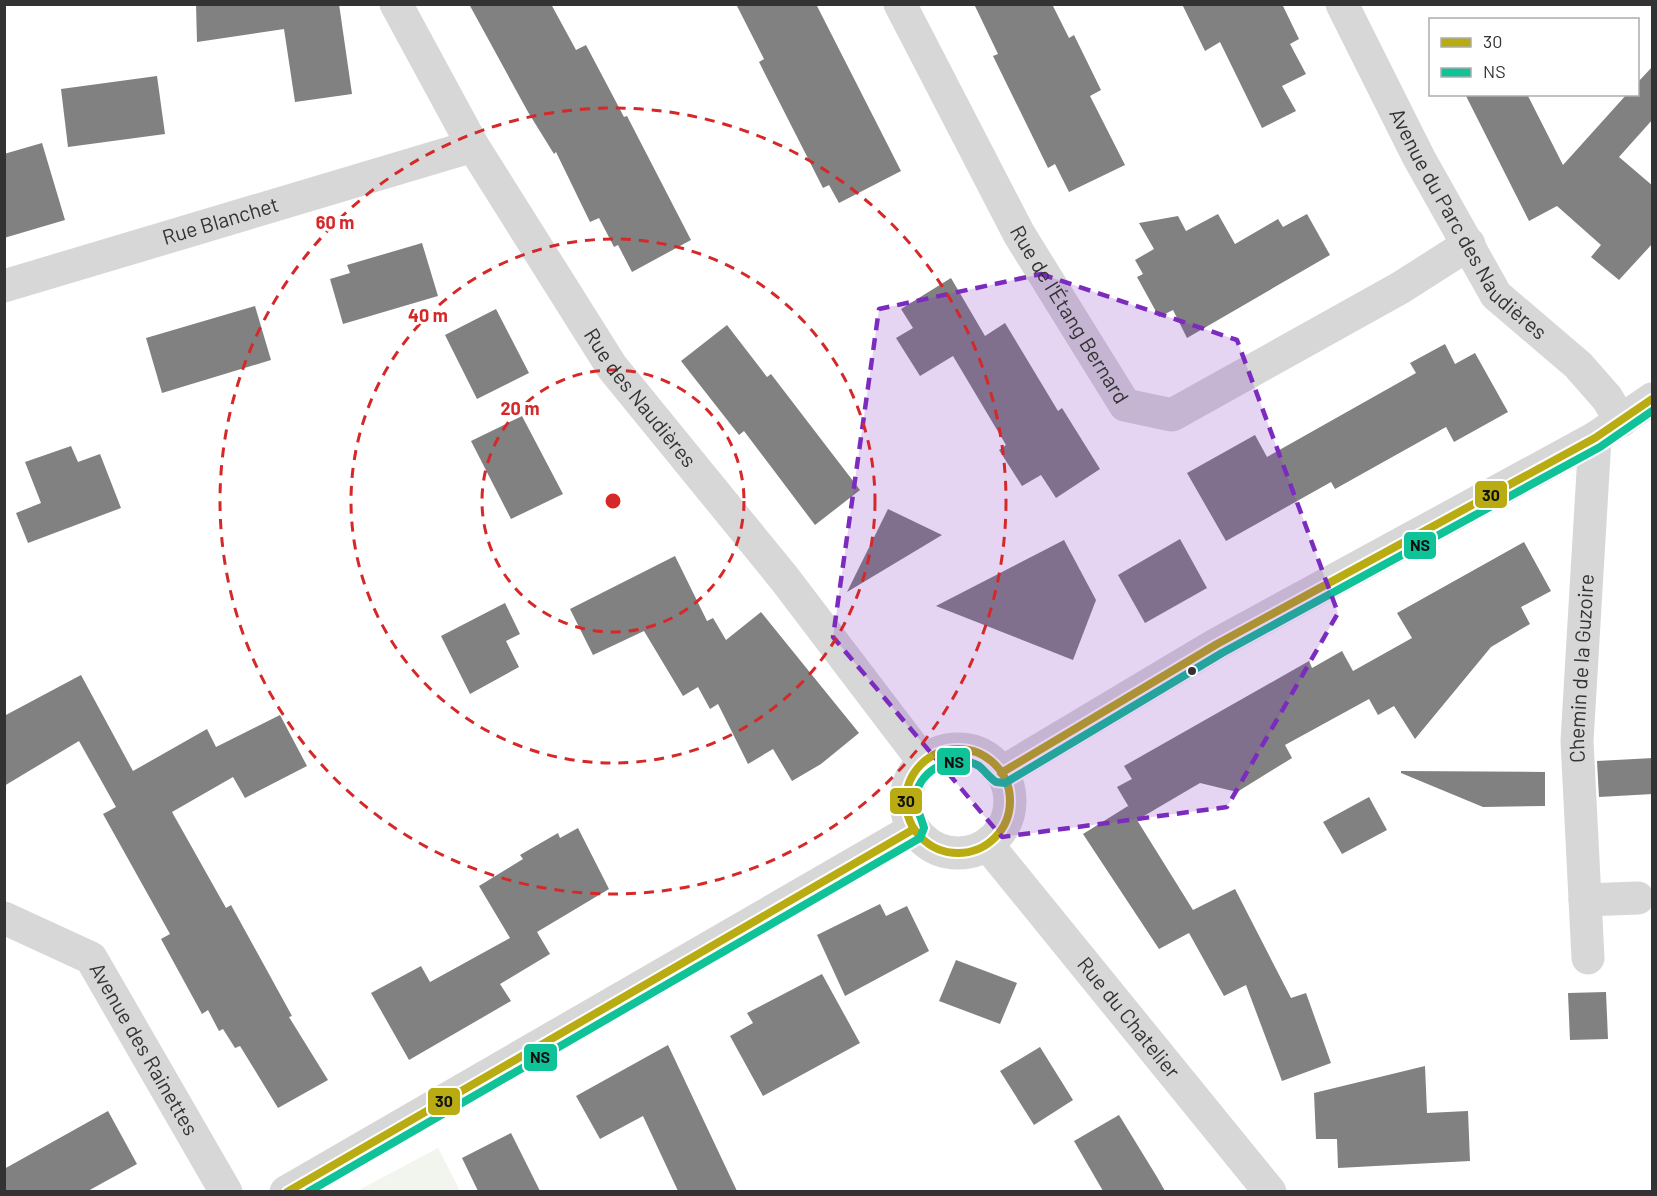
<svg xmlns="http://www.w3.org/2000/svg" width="1657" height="1196" font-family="Barlow,sans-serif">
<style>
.green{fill:#f1f5ed}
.building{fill:#818181}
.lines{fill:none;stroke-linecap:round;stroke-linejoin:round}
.minor{stroke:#d7d7d7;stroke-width:33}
.bus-1-casing{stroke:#fff;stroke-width:12}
.bus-2-casing{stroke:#fff;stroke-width:12}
.bus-1{stroke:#b8ac12;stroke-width:8}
.bus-2{stroke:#0fc297;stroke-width:8}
.marked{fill:#7b2cbf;fill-opacity:0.2;stroke:#7b2cbf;stroke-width:4.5;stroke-dasharray:12 8;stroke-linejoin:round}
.ring{fill:none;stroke:#d62828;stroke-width:3;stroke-dasharray:10 8}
.bus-dot{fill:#333;stroke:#fff;stroke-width:2}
.labels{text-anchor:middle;stroke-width:6;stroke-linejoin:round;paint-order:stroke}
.street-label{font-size:21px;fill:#333;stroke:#fff}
.centre{fill:#d62828;stroke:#fff;stroke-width:3}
.ring-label{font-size:18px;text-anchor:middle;font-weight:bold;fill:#d62828;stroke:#fff;stroke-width:6;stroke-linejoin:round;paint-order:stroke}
.line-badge{stroke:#fff;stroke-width:2}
.pale-badge-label{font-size:16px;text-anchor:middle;font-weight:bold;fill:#111}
</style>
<rect width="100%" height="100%" fill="#fff"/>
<!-- green -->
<polygon class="green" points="438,1148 460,1191 357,1191"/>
<!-- building -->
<g class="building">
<polygon points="196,4 339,4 352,94 295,102 284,29 197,42"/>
<polygon points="469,4 551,4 576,50 586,45 624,117 627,116 691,240 632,272 618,245 614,247 599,218 590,222 556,152 554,154 528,112"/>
<polygon points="736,4 816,4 901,171 839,203 829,185 823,188 759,62 764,59"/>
<polygon points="974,4 1052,4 1069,38 1074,35 1101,90 1090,96 1125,165 1069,192 1055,164 1048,168 993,56 998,54"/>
<polygon points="1182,4 1286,4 1283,6 1299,39 1290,44 1306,74 1282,86 1296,111 1262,128 1220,42 1205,51"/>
<polygon points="1653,66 1653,119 1619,157 1653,186 1653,243 1619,280 1591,257 1601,245 1557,206 1529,221 1465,94 1527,94 1563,165 1627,94 1638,94 1638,82"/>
<polygon points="157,76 165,134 68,147 61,89"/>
<polygon points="42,143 65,220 4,238 4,154"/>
<polygon points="1218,214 1235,244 1278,219 1283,227 1307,214 1330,255 1187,338 1173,310 1159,317 1137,277 1143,274 1135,260 1154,249 1139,223 1178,216 1186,231"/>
<polygon points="422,243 438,296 343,324 330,279 350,273 347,265"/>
<polygon points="951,278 985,336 1005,323 1058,411 1062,408 1100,469 1056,498 1041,475 1022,486 999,450 1006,445 953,356 920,376 896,338 913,328 901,309"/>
<polygon points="255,306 271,360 162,393 146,338"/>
<polygon points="496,309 529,373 477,399 445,335"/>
<polygon points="727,325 767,377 771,374 860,490 815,525 744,431 739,435 681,361"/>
<polygon points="1445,344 1455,364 1475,353 1508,412 1454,442 1446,427 1335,489 1331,482 1226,541 1187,473 1255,435 1267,457 1416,373 1410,363"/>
<polygon points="522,416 563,494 511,519 471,441"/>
<polygon points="71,446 78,462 100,454 121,508 28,543 16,513 41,503 25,462"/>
<polygon points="888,509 942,535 847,592"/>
<polygon points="1180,539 1207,588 1145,623 1118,575"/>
<polygon points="1064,540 1096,600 1073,660 936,606"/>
<polygon points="1524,542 1551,591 1521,607 1530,624 1491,647 1415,739 1394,706 1378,715 1369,699 1285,745 1292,758 1237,792 1200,783 1137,820 1193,910 1235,889 1291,998 1306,993 1331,1063 1282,1081 1246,985 1224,996 1189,933 1159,949 1083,834 1128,806 1130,809 1117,787 1132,779 1124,766 1309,661 1312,668 1342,651 1353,671 1412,638 1397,613"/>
<polygon points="675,556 707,621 713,618 726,640 761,612 859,733 821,764 792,781 773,749 748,764 718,704 710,709 698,687 683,696 644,631 593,655 570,609"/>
<polygon points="505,603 520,634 506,641 519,667 470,694 441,636"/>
<polygon points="81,675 133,771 207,729 216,747 280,715 307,766 245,798 233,777 172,812 226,908 231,905 292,1016 289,1017 328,1080 278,1108 240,1046 235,1048 223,1029 219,1031 208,1010 202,1014 161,939 170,934 103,814 116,807 79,741 4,786 4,716"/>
<polygon points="1653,758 1653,794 1599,797 1597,761"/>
<polygon points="1401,771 1545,772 1545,806 1483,807 1401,773"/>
<polygon points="1369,797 1387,830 1342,854 1323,822"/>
<polygon points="578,828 609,889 537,932 550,954 500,984 511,1001 409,1060 371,993 421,966 430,982 510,938 479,886 523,859 520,855 558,833 560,838"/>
<polygon points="880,904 886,916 907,906 929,951 845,996 817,935"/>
<polygon points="956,960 1017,983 1000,1024 939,1001"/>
<polygon points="822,974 860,1043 763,1096 730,1036 753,1023 747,1013"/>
<polygon points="1606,992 1608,1039 1570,1040 1568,993"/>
<polygon points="668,1045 737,1191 678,1191 643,1116 600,1139 576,1096"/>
<polygon points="1040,1047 1073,1100 1034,1125 1000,1071"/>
<polygon points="1425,1066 1427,1113 1468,1111 1470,1161 1338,1168 1337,1139 1316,1139 1314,1093"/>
<polygon points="108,1111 137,1164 88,1191 4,1191 4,1169"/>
<polygon points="1119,1115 1157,1177 1165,1191 1103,1191 1074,1141"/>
<polygon points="511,1133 540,1191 478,1191 462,1158"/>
</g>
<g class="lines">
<!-- minor -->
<g class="minor">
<path id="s1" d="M396 4 473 146 612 367 784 578 924 762"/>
<path id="s2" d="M900 4 1019 234 1125 405 1172 415 1400 288 1469 244"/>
<path id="s3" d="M1342 4 1419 158 1496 295 1578 365 1607 398 1621 421"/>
<path id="s4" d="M4 286 473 146"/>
<circle cx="958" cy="801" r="52"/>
<polyline points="1001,773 1217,644 1595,438 1652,399"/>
<path id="s5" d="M987 844 1270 1192"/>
<polyline points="1585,900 1638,898"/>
<path id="s6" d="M4 918 91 958 226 1192"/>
<path id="s7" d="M1588 958 1577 741 1595 438"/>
<polyline points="286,1192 914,829"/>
</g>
<defs>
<g id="bus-1">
<circle cx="958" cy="801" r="52"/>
<polyline points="1001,773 1217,644 1595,438 1652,399"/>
<polyline points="287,1192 914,829"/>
</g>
<path id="bus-2" d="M308 1192 920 838 924 828C921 816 915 808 916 796 919 769 956 752 979 766 985 771 990 778 996 782L1005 783 1222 653 1600 447 1652 411"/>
</defs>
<!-- bus-1 casing -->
<use href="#bus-1" class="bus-1-casing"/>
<!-- bus-2 casing -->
<use href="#bus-2" class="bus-2-casing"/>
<!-- bus-1 -->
<use href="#bus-1" class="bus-1"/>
<!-- bus-2 -->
<use href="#bus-2" class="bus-2"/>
</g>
<!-- marked area -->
<path class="marked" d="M1041 274 1237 340 1338 613 1227 807 1002 837 833 637 879 309Z"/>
<!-- distance rings -->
<g class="ring">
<circle cx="613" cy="501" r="131"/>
<circle cx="613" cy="501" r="262"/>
<circle cx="613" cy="501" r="393"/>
</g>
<!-- markers -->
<circle class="bus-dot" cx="1192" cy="671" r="5"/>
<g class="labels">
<!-- street labels -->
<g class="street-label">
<text dy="7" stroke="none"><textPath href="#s3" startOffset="255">Avenue du Parc des Naudières</textPath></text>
<text dy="7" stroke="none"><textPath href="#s4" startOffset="226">Rue Blanchet</textPath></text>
<text dy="7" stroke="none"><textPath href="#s2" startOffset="354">Rue de l'Étang Bernard</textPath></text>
<text dy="7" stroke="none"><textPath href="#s1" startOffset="464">Rue des Naudières</textPath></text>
<text dy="7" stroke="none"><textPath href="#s7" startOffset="290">Chemin de la Guzoire</textPath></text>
<text dy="7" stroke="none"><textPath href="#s5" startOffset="224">Rue du Chatelier</textPath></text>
<text dy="7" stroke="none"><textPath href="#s6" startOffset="201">Avenue des Rainettes</textPath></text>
</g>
</g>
<circle cx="613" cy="501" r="9" class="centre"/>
<g class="ring-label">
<text x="335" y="229">60 m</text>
<text x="428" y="322">40 m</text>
<text x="520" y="415">20 m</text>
</g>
<g class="line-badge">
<rect x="1474" y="480" width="34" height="29" rx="6" fill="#b8ac12"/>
<rect x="1403" y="531" width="34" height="29" rx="6" fill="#0fc297"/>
<rect x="936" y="747" width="35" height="29" rx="6" fill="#0fc297"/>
<rect x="889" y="787" width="34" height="28" rx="6" fill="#b8ac12"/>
<rect x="523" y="1043" width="35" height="29" rx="6" fill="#0fc297"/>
<rect x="427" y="1087" width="34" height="29" rx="6" fill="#b8ac12"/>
</g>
<g class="pale-badge-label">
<text x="1491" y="501">30</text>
<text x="1420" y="551">NS</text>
<text x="954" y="768">NS</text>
<text x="906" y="807">30</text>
<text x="540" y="1063">NS</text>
<text x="444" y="1107">30</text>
</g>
<!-- border -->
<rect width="1657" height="1196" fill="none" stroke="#333333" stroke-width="12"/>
<!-- legend -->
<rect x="1429" y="18" width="210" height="78" fill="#ffffff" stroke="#adadad" stroke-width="1.5"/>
<rect x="1441" y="38" width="30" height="9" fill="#b8ac12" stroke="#adadad" stroke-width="1.5"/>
<text x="1483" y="48" font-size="18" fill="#333333">30</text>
<rect x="1441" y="68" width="30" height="9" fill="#0fc297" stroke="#adadad" stroke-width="1.5"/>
<text x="1483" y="78" font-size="18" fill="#333333">NS</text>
</svg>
